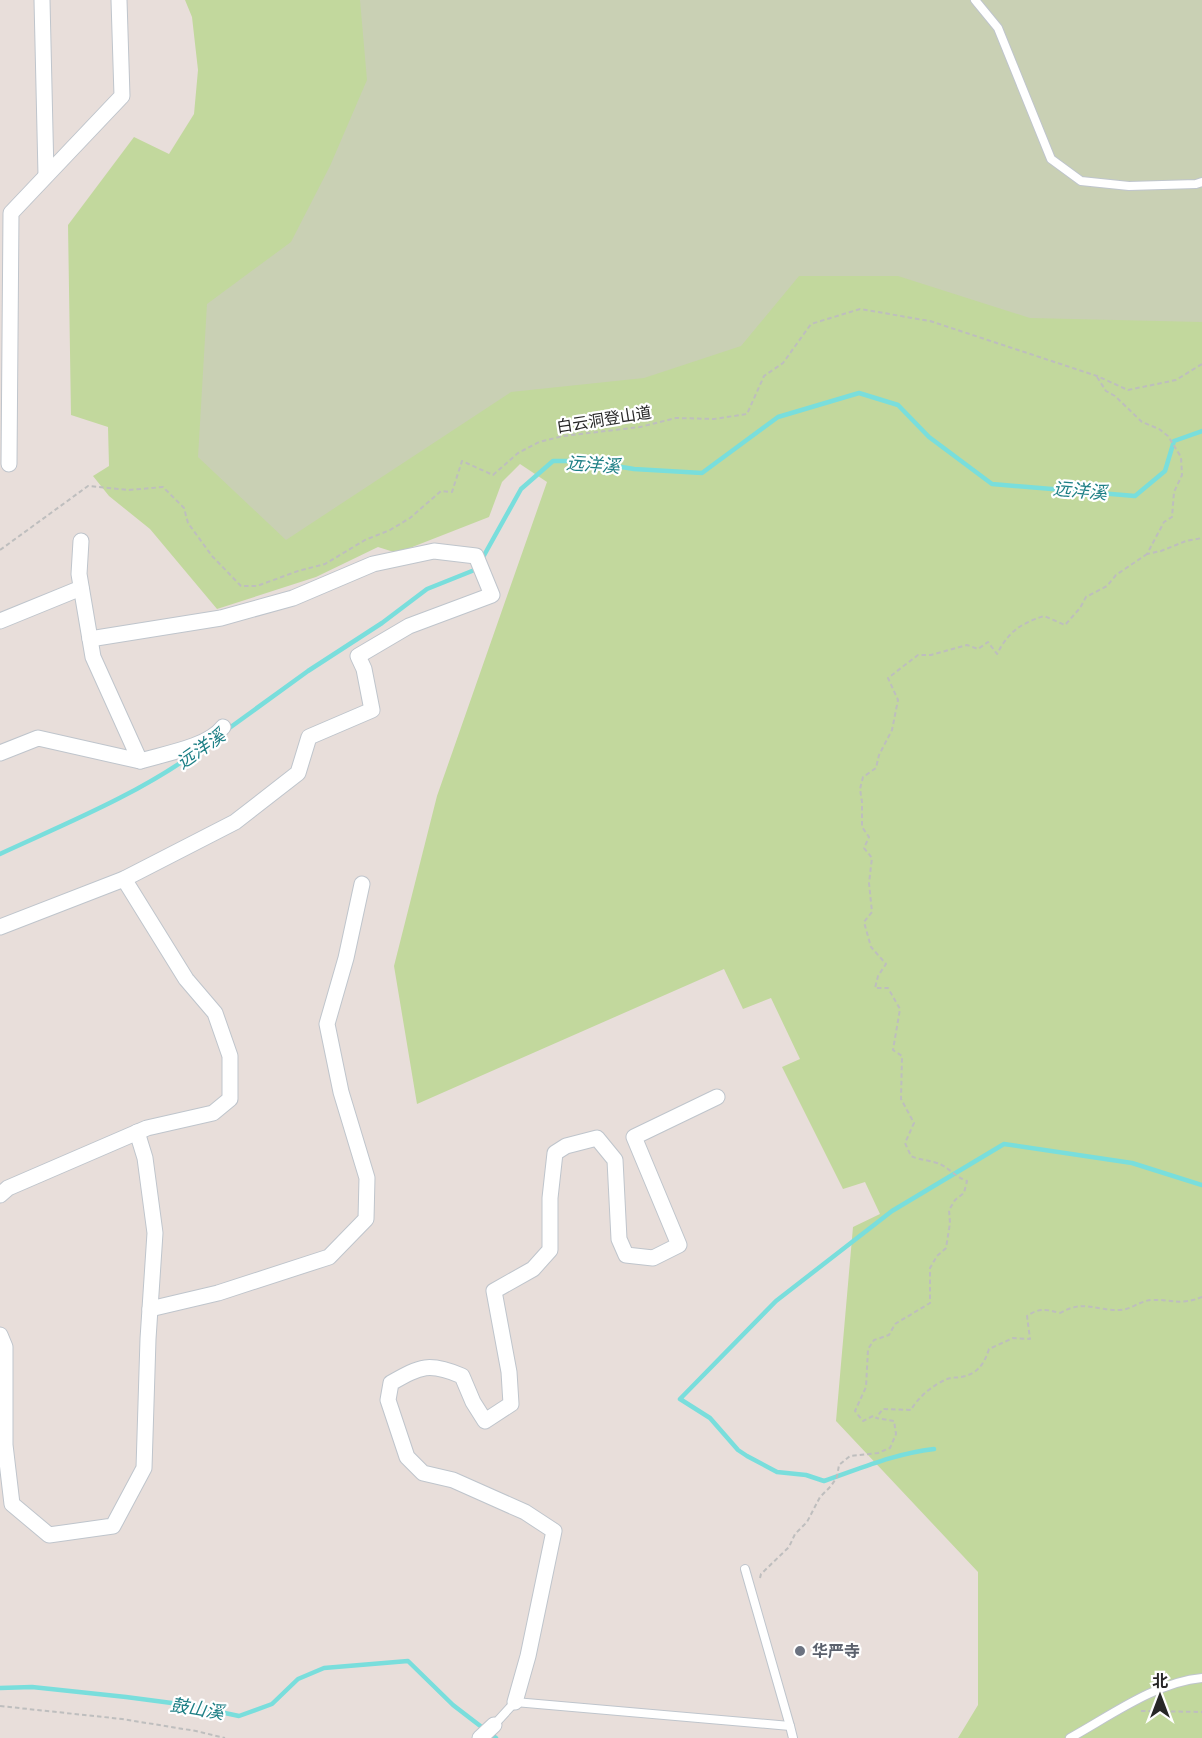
<svg xmlns="http://www.w3.org/2000/svg" width="1202" height="1738" font-family="'IBM Plex Sans','Noto Sans SC',sans-serif">
<style>
.green{fill:#c2d89d}
.cemetery{fill:#c9d0b4}
.lines{fill:none;stroke-linecap:round;stroke-linejoin:round}
.stream{stroke:#79dedc;stroke-width:4.5}
.lane-casing{stroke:#bfc5cc;stroke-width:10}
.street-casing{stroke:#bfc5cc;stroke-width:17}
.path{stroke:#bebebe;stroke-width:2;stroke-dasharray:4.5 3;stroke-linecap:butt}
.lane{stroke:#fff;stroke-width:8}
.street{stroke:#fff;stroke-width:15}
.worship-dot{fill:#6b7280;stroke:#fff;stroke-width:2}
.labels{text-anchor:middle;stroke-width:4.5;stroke-linejoin:round;paint-order:stroke}
.street-label{font-size:16px;fill:#272727;stroke:#fff}
.worship-label{font-size:16px;font-weight:bold;fill:#5b616d;stroke:#fff;text-anchor:start}
.water-label{font-size:18px;font-style:italic;fill:#1d7f85;stroke:#fff}
</style>
<rect width="100%" height="100%" fill="#e8deda"/>
<!-- green -->
<polygon class="green" points="185,0 1202,0 1202,1738 958,1738 978,1705 978,1572 836,1421 853,1227 880,1214 865,1182 843,1189 782,1067 800,1059 771,998 743,1009 724,969 417,1104 394,966 437,796 547,482 520,464 502,482 489,517 397,553 378,547 316,577 217,609 150,529 109,496 93,476 109,466 108,427 71,415 68,225 134,137 169,154 194,114 198,70 192,17"/>
<!-- cemetery -->
<polygon class="cemetery" points="360,0 1202,0 1202,322 1030,318 898,276 799,276 741,346 644,378 511,392 286,540 198,457 207,304 291,242 330,166 367,80"/>
<g class="lines">
<!-- stream -->
<g class="stream">
<polyline points="482,559 521,489 553,461 585,461 634,469 702,473 778,417 859,393 898,405 929,437 992,484 1135,496 1165,471 1174,441 1202,431"/>
<polyline points="228,729 308,671 382,623 427,589 477,569"/>
<path d="M0 854C67 823 139 794 199 750"/>
<path d="M934 1449C893 1454 862 1468 824 1481L806 1475 777 1472 747 1456 738 1450 710 1418 680 1399 776 1301 892 1211 1004 1144 1132 1163 1202 1185"/>
<polyline points="0,1688 32,1687 126,1697 187,1705 239,1716 272,1704 298,1679 324,1668 408,1661 453,1705 496,1738"/>
</g>
<defs>
<g id="lane">
<polyline points="975,0 998,28 1051,159 1081,181 1129,186 1196,184 1202,182"/>
<polyline points="745,1569 790,1726"/>
<polyline points="494,1725 515,1702 790,1726 793,1738"/>
<path d="M1070 1738C1110 1716 1156 1682 1202 1678"/>
</g>
<g id="street">
<polyline points="42,0 46,175"/>
<polyline points="9,464 11,213 122,96 119,0"/>
<polyline points="0,621 81,588"/>
<polyline points="0,753 38,738 140,761 93,657 79,574 81,541"/>
<path d="M140 761C163 754 208 747 223 727"/>
<polyline points="0,927 124,879 235,822 298,773 309,737 372,710 364,669 358,656 409,626 492,595 476,556 434,551 373,564 293,598 221,618 90,639"/>
<polyline points="0,1195 8,1188 147,1128 213,1113 230,1099 230,1056 215,1013 186,979 124,879"/>
<polyline points="150,1309 218,1293 329,1257 366,1219 367,1178 341,1092 327,1024 346,958 362,884"/>
<polyline points="0,1335 5,1347 5,1445 12,1504 49,1535 113,1526 144,1468 148,1339 155,1233 145,1158 137,1132"/>
<path d="M515 1702 528 1656 554 1531 525 1512 453 1480 423 1473 407 1457 388 1400 391 1383C421 1366 429 1362 462 1376L473 1402 485 1421 511 1404 509 1372 494 1291 533 1269 550 1250V1198L555 1153 566 1146 597 1138 615 1160 619 1239 626 1255 653 1258 679 1245 634 1137 717 1097"/>
<polyline points="480,1738 494,1725"/>
</g>
</defs>
<!-- lane casing -->
<use href="#lane" class="lane-casing"/>
<!-- street casing -->
<use href="#street" class="street-casing"/>
<!-- path -->
<g class="path">
<polyline points="1097,377 1106,391 1115,396 1142,422 1159,429 1168,436 1181,457 1182,475 1174,492 1172,517 1164,522 1147,554 1161,551 1186,541 1202,538"/>
<polyline points="0,550 88,486 129,490 163,487 184,508 188,523 212,556 241,586 257,586 298,571 325,564 365,540 390,530 410,518 441,491 452,492 462,461 493,475 518,453 539,442 563,436 640,427 676,418 714,419 747,414 764,376 783,363 811,324 860,309 930,321 1097,376 1128,390 1176,380 1202,364"/>
<path d="M873 1416 863 1421 855 1411 866 1387 868 1349 874 1340 889 1335 895 1324 930 1303V1268L937 1256 946 1248 950 1223 949 1210 955 1200 964 1193 967 1181C956 1177 950 1169 940 1164 934 1161 919 1160 911 1156L905 1143 914 1123 901 1099 902 1056 893 1050 900 1009 888 988H875L878 976 886 964 871 947 864 922 872 912 869 883 872 858 864 848 869 837 862 827V802L860 789 863 777 876 768 879 755 892 730 898 700 888 678 918 655H931L967 645 978 649 988 642 997 654C1009 631 1020 624 1044 616L1065 625 1080 608 1086 597 1107 586 1116 575 1147 554"/>
<path d="M760 1578 761 1574 789 1547 795 1534 807 1522 820 1497 831 1486 837 1477 839 1465 850 1456 878 1453 890 1448 896 1434 894 1421 876 1418 883 1409 911 1410C918 1397 933 1385 947 1379 951 1377 956 1378 961 1377 977 1374 984 1365 989 1349L1013 1338 1030 1339 1027 1316C1039 1308 1046 1309 1060 1313 1085 1299 1095 1311 1120 1310 1130 1310 1140 1301 1151 1300 1173 1299 1179 1306 1202 1297"/>
<polyline points="0,1706 122,1719 196,1731 225,1738"/>
<polyline points="1141,1711 1202,1712"/>
</g>
<!-- lane -->
<use href="#lane" class="lane"/>
<!-- street -->
<use href="#street" class="street"/>
</g>
<!-- markers -->
<circle class="worship-dot" cx="800" cy="1651" r="6"/>
<g class="labels">
<!-- street labels -->
<g class="street-label">
<text transform="translate(604 419) rotate(-9)" y="6">白云洞登山道</text>
</g>
<!-- worship labels -->
<g class="worship-label">
<text x="812" y="1657">华严寺</text>
</g>
<!-- water labels -->
<g class="water-label">
<text transform="translate(593 465) rotate(4)" y="6">远洋溪</text>
<text transform="translate(1080 491) rotate(5)" y="6">远洋溪</text>
<text transform="translate(201 749) rotate(-35)" y="6">远洋溪</text>
<text transform="translate(197 1709) rotate(9)" y="6">鼓山溪</text>
</g>
</g>
<!-- north arrow -->
<g transform="translate(1160 1696)" stroke="#ffffff" stroke-width="4.5" paint-order="stroke">
<path d="M0-4.5L10 22L0 15L-10 22Z" fill="#272727"/>
<text y="-9" font-size="16" font-weight="bold" text-anchor="middle" fill="#272727">北</text>
</g>
</svg>
